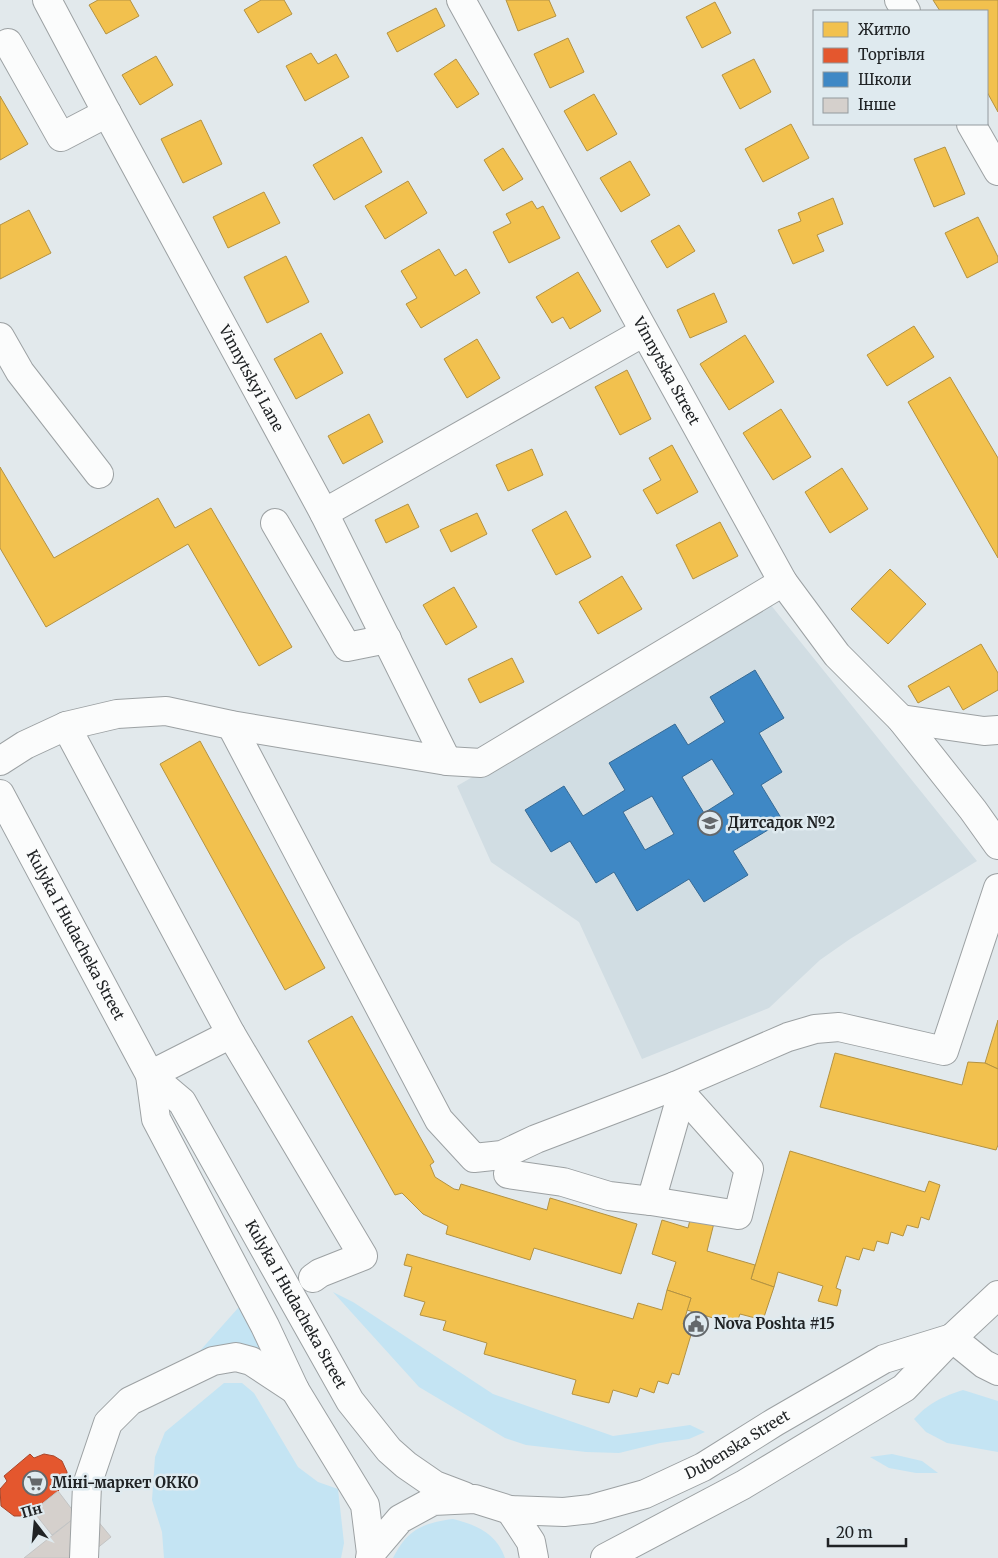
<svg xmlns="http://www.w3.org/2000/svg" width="998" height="1558" font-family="Merriweather,serif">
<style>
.built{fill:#d1dde3}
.green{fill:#c4e4f3}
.homes{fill:#f2c14e;stroke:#b39242}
.shops{fill:#e4572e;stroke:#a9472b}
.schools{fill:#3f88c5;stroke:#366a95;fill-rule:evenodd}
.building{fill:#d5d0cc;stroke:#c3c4c4}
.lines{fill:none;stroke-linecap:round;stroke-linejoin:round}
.minor-casing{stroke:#9ca1a3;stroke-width:30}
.major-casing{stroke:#9ca1a3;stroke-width:30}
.minor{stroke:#fbfcfc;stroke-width:28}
.major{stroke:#fbfcfc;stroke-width:28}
.labels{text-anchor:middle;stroke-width:5;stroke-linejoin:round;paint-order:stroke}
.street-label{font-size:15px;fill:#202325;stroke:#dfeaef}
.poi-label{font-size:15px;font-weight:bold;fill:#202325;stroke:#dfeaef;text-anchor:start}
</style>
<rect width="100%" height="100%" fill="#e2e9ec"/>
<!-- built -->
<polygon class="built" points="770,604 977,861 850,939 820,960 769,1008 642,1059 579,922 491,862 457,786"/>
<!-- green -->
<g class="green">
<polygon points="333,1292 353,1302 493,1394 613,1436 690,1425 705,1432 689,1439 660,1443 619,1453 586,1452 526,1445 505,1438 419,1387"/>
<polygon points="239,1307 265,1359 190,1362"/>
<polygon points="224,1383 242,1383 254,1393 298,1467 318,1482 338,1489 344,1543 341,1558 164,1558 162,1532 152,1500 155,1457 165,1432"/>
<path d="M963 1390 998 1401V1452L947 1443 926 1432 914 1419C930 1402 942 1397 963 1390Z"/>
<polygon points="892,1454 922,1461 938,1473 916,1473 889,1468 870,1457"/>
<path d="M453 1519C477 1525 496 1533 505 1558H393C407 1530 422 1523 453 1519Z"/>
</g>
<!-- homes -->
<g class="homes">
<polygon points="98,0 130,0 139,16 106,34 89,5"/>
<polygon points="261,0 284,0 292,14 258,33 244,10"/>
<polygon points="506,0 549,0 556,16 518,31"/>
<polygon points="933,0 998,0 998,112 987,92 987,11 940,11"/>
<polygon points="715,2 731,33 702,48 686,17"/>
<polygon points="436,8 445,26 397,52 387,33"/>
<polygon points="568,38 584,72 550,88 534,54"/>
<polygon points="311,53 318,64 336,54 349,77 305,101 286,66"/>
<polygon points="156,56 173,85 140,105 122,75"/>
<polygon points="456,59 479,94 457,108 434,74"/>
<polygon points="754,59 771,92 740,109 722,75"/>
<polygon points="594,94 617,134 587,151 564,111"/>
<polygon points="0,96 28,144 0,160"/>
<polygon points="201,120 222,164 183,183 161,139"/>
<polygon points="791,124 809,158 763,182 745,149"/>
<polygon points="362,137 382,172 334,200 313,165"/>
<polygon points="945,147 965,194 934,207 914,159"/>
<polygon points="503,148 523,179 503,191 484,160"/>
<polygon points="630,161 650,195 621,212 600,178"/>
<polygon points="408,181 427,213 385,239 365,206"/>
<polygon points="264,192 280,223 228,248 213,217"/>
<polygon points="833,198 843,224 817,235 824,251 793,264 778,230 801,221 798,213"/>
<polygon points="532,201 537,209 543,206 560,238 509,263 493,232 511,223 506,214"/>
<polygon points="29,210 51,253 0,279 0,225"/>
<polygon points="978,217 998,257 998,262 967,278 945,233"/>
<polygon points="679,225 695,251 667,268 651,241"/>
<polygon points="439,249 455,276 466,269 480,293 421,328 406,304 417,298 401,271"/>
<polygon points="286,256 309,302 267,323 244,277"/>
<polygon points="578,272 601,311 570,329 563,317 552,323 536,297"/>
<polygon points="714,293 727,322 690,338 677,310"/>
<polygon points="914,326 934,357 887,386 867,355"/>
<polygon points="321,333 343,373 296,399 274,359"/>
<polygon points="745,335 774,382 729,410 700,364"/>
<polygon points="477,339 500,378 467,398 444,359"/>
<polygon points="627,370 651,419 620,435 595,387"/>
<polygon points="950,377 998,458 998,558 908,402"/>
<polygon points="781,409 811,457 773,480 743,433"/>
<polygon points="369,414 383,442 343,464 328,436"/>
<polygon points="672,445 698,492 657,514 643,490 661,480 649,458"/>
<polygon points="532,449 543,475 508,491 496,465"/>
<polygon points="0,467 54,558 158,498 175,528 211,508 292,647 259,666 188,544 46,627 0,548"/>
<polygon points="842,468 868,509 830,533 805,492"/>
<polygon points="408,504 419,527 386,543 375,520"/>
<polygon points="566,511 591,557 556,575 532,530"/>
<polygon points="477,513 487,534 451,552 440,530"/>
<polygon points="720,522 738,556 693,579 676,545"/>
<polygon points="890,569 926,604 888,644 851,609"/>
<polygon points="622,576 642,609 598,634 579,602"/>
<polygon points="454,587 477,627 446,645 423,605"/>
<polygon points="981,644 998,673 998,690 963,710 949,686 918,703 908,686"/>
<polygon points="512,658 524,682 480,703 468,679"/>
<polygon points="200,741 325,968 285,990 160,764"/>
<polygon points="352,1016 434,1162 430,1165 435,1177 454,1189 459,1190 461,1184 547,1210 550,1198 637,1224 621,1274 534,1248 530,1260 446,1234 448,1226 423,1214 402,1193 395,1195 308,1041"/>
<polygon points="998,1020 998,1069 985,1063"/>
<polygon points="835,1053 962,1085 968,1062 985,1063 998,1069 998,1145 996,1150 820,1107"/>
<polygon points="790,1151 925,1192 929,1181 940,1185 929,1220 921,1217 918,1228 907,1225 903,1236 891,1232 888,1244 877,1241 874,1251 863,1248 859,1260 846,1256 836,1288 841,1290 837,1306 818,1301 823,1286 778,1272 774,1287 751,1279"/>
<polygon points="691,1216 714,1223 707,1251 755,1265 751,1279 774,1287 763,1320 740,1314 736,1325 687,1310 691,1298 667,1290 676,1262 652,1254 662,1220 688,1228"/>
<polygon points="407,1254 633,1319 638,1303 662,1310 667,1290 691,1298 683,1324 693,1328 679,1375 672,1373 668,1384 658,1381 654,1393 640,1388 637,1397 613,1390 609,1403 572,1394 576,1380 484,1354 487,1343 443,1330 446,1321 420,1315 425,1302 404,1296 412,1267 404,1265"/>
</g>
<!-- shops -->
<polygon class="shops" points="30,1454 34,1458 44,1454 54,1456 62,1461 67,1472 67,1479 64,1485 58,1491 26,1516 14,1516 1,1506 0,1489 7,1481 4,1476"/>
<!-- schools -->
<path class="schools" d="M755 670 784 718 759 733 782 772 761 785 783 821 733 851 748 875 704 902 689 879 637 911 614 872 596 883 570 841 551 852 525 810 564 786 583 816 625 790 609 763 675 724 688 745 725 722 710 697ZM712 759 734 794 704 813 682 777ZM652 796 674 834 645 850 623 812Z"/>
<!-- building -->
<g class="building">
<polygon points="58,1491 77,1516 52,1535 33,1511"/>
<polygon points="87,1508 111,1537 85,1558 24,1558"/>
</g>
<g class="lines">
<defs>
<g id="minor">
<path id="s1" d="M47 0 107 113 324 513 447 761"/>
<path id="s2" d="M461 0 783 582 837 655 901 719 973 810 998 845"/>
<polyline points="899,0 906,11"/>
<polyline points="8,43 61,137 107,113"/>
<polyline points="971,124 998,171"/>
<polyline points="0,337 20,372 99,474"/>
<polyline points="324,513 644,332"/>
<polyline points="275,523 347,647 387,639"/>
<polyline points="901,719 984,731 998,730"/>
<polyline points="231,725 439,1120 474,1158 502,1155 536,1139 675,1086 788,1037 815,1029 839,1027 944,1051 998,888"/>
<polyline points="66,726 231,1034 363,1256 320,1273 313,1278"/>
<polyline points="0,761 25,745 66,726 117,714 166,711 231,725 447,761 481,763 783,582"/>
<polyline points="150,1075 231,1034"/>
<polyline points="508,1174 563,1182 609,1196 651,1201 738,1215 749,1169 675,1086"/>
<polyline points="651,1201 678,1107 686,1098"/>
<polyline points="952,1338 984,1364 998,1371"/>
<polyline points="84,1558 87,1485 108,1423 130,1401 213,1361 236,1357 251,1361 295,1390"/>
</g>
<g id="major">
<path id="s3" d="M0 794 150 1075 156 1119 265 1326 295 1390 365 1505 371 1553"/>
<path id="s4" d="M150 1075 182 1102 350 1401 389 1450 406 1465 435 1485 464 1496"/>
<polyline points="510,1510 531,1542 534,1558"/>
<path id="s5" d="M370 1558 371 1553 400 1519 433 1501 475 1499 510 1510 564 1512 591 1509 645 1494 703 1467 775 1422 884 1359 952 1338"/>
<polyline points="605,1558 743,1485 904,1388 952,1338 998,1295"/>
</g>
</defs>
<!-- minor casing -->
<use href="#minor" class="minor-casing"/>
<!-- major casing -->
<use href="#major" class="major-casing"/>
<!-- minor -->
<use href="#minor" class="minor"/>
<!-- major -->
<use href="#major" class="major"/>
</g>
<!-- icons -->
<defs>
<symbol id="school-ring" viewBox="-11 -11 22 22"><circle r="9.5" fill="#dfeaef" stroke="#64686b" stroke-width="1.5"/><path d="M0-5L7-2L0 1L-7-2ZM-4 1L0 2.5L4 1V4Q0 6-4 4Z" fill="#64686b"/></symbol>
<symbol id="civic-ring" viewBox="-11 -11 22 22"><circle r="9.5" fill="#dfeaef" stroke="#64686b" stroke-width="1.5"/><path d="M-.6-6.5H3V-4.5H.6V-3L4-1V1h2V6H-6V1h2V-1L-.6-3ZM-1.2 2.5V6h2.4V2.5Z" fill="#64686b"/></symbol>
<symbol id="supermarket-ring" viewBox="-11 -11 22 22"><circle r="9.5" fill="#dfeaef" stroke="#64686b" stroke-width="1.5"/><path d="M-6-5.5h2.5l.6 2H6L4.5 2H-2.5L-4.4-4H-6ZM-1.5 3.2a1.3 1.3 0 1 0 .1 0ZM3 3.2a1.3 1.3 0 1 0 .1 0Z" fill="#64686b"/></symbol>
</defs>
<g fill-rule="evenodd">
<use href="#school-ring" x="696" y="809" width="28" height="28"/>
<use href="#civic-ring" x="682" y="1310" width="28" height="28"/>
<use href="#supermarket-ring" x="21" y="1469" width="28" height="28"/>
</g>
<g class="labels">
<!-- street labels -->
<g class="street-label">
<text dy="5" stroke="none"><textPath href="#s2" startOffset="424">Vinnytska Street</textPath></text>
<text dy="5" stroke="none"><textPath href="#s1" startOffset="430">Vinnytskyi Lane</textPath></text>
<text dy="5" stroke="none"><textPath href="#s3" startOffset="160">Kulyka I Hudacheka Street</textPath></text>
<text dy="5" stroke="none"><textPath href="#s4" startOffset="274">Kulyka I Hudacheka Street</textPath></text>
<text dy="5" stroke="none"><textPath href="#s5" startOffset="408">Dubenska Street</textPath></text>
</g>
<!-- poi labels -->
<g class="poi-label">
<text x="728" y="828">Дитсадок №2</text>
<text x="714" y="1329">Nova Poshta #15</text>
<text x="52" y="1488">Міні-маркет ОККО</text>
</g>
</g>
<!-- legend -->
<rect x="813" y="10" width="175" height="115" fill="#dfeaef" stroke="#939a9e"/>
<rect x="823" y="22" width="25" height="15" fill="#f2c14e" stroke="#939a9e"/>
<text x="858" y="35" font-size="15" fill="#202325">Житло</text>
<rect x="823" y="48" width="25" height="15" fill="#e4572e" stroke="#939a9e"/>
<text x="858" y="60" font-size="15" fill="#202325">Торгівля</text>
<rect x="823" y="72" width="25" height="15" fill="#3f88c5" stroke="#939a9e"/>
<text x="858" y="85" font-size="15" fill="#202325">Школи</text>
<rect x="823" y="98" width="25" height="15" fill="#d5d0cc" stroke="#939a9e"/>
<text x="858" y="110" font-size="15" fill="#202325">Інше</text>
<!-- north arrow -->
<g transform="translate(35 1523) rotate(344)" stroke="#dfeaef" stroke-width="4" paint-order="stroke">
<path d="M0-4L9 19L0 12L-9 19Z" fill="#202325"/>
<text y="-8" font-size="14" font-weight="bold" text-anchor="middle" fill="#202325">Пн</text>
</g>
<!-- scale -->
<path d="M828 1538v8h78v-8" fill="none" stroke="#202325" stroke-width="2.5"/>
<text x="836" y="1538" font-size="15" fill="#202325" stroke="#dfeaef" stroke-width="4" paint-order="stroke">20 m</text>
</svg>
